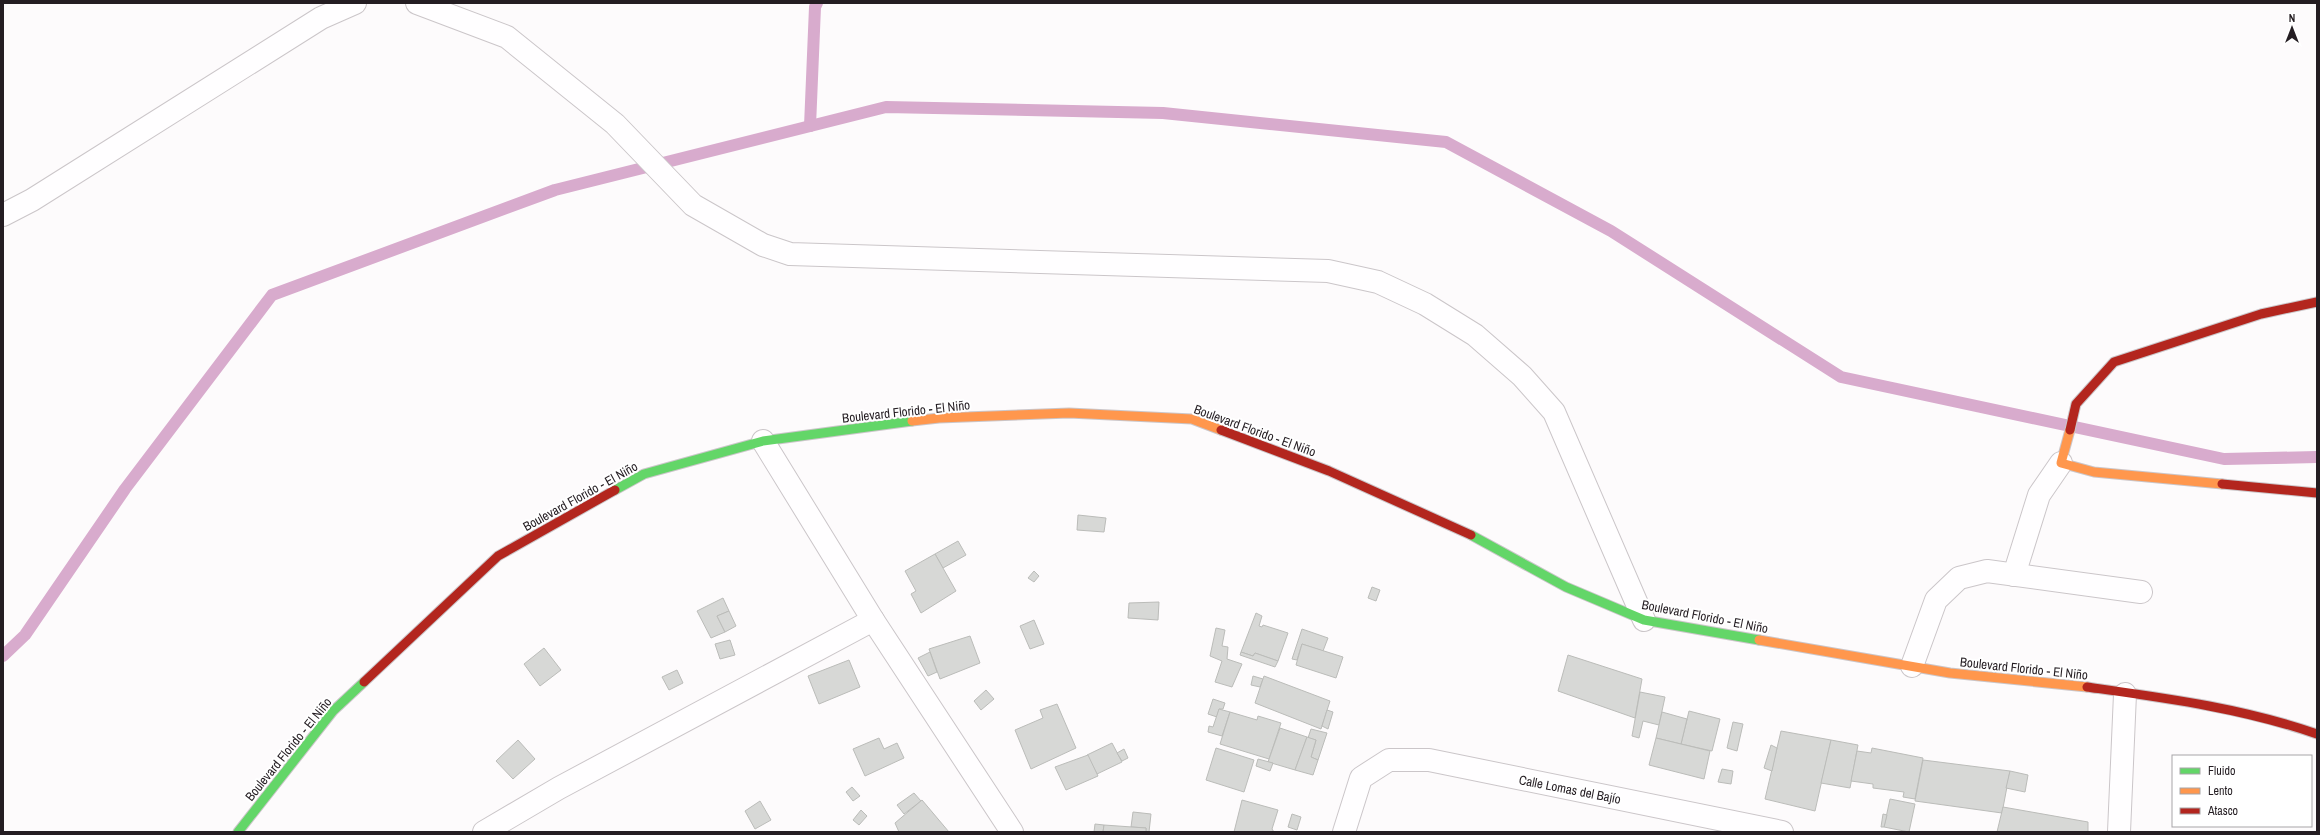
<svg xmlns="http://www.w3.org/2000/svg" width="2320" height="835" font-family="'Archivo Narrow',sans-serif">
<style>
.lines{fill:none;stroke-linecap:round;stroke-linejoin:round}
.stream{stroke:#d8abcd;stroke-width:12}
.building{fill:#d7d8d6;stroke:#bbbcb9}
.lane-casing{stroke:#cbc6c9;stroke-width:24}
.street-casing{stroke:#cbc6c9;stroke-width:24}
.fast-casing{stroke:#cbc6c9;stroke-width:11}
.slow-casing{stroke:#cbc6c9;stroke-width:11}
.jam-casing{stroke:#cbc6c9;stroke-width:11}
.lane{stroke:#fffeff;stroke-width:22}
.street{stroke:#fffeff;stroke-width:22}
.fast{stroke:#63d668;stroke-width:9}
.slow{stroke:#ff974d;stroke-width:9}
.jam{stroke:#b3261e;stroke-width:9}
.labels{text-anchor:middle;stroke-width:4;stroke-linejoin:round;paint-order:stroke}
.street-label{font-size:13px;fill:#241d22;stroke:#fff}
</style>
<rect width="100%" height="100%" fill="#fdfbfc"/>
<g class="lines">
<!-- stream -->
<g class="stream">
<polyline points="810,126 815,7 817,3"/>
<polyline points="3,656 25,635 125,489 272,295 555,190 886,107 1163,113 1446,142 1611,231 1841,377 2224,459 2317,457"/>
</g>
</g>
<!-- building -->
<g class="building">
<polygon points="1078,515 1106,518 1104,532 1077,530"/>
<polygon points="958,541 966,555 943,568 935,554"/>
<polygon points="935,554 956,591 921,613 911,594 916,591 905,571"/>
<polygon points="1034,571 1039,576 1034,582 1028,578"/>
<polygon points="1372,587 1380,590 1376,601 1368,598"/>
<polygon points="723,598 729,611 717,616 725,632 711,638 697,611"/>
<polygon points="1159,602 1158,620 1128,618 1129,603"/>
<polygon points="729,611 736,626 725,632 717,616"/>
<polygon points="1256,613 1262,616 1259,626 1262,627 1263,625 1288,633 1278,661 1255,653 1253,656 1241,652"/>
<polygon points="1034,620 1044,644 1030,649 1020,626"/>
<polygon points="1216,628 1225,630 1222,646 1228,647 1227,659 1242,664 1232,687 1215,682 1222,661 1210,656"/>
<polygon points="1302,629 1328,638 1323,651 1302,644 1297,660 1292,659"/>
<polygon points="970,636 980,663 940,679 929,649"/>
<polygon points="730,640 735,655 720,659 715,644"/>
<polygon points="1302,644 1343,657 1336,678 1296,665"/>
<polygon points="544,648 561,670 540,686 524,664"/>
<polygon points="930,652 937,672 928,676 918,658"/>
<polygon points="1241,652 1253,656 1255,653 1278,661 1275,667 1240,655"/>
<polygon points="1568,655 1642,679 1635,718 1558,691"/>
<polygon points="849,660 860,687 819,704 808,676"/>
<polygon points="677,670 683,683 669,690 662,677"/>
<polygon points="1253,676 1263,679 1260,687 1251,685"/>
<polygon points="1264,676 1330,701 1321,729 1255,703"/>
<polygon points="986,690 994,699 981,710 974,701"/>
<polygon points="1640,692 1665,697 1659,725 1643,721 1639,738 1632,736"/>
<polygon points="1213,699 1225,703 1223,709 1219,709 1217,717 1208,714"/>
<polygon points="1057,704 1076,748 1031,769 1015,730 1043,718 1040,710"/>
<polygon points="1219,709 1230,712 1222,736 1208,732 1209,726 1213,727"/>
<polygon points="1327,710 1333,712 1328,729 1322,726"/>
<polygon points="1689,711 1720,719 1712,751 1681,744"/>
<polygon points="1230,712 1257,720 1258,716 1281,723 1269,759 1220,744"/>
<polygon points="1662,712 1687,719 1681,744 1656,738"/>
<polygon points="1733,722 1743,724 1737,751 1727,748"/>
<polygon points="1280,728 1307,737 1295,770 1268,762"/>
<polygon points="1311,729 1327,733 1318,760 1311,757 1316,740 1308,738"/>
<polygon points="1781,731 1831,740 1815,811 1765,799"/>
<polygon points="1307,737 1316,740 1311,757 1318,760 1313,775 1295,770"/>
<polygon points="879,738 884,749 897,743 904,758 865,776 853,749"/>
<polygon points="1656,738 1710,751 1704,779 1649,765"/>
<polygon points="518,740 535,759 513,779 496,761"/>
<polygon points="1831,740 1858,745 1850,788 1821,783"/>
<polygon points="1112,743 1122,762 1097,774 1087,755"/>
<polygon points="1771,745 1777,748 1772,771 1764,768"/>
<polygon points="1216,748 1254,760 1244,792 1206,780"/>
<polygon points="1872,748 1923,758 1915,799 1903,797 1904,792 1873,788 1873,784 1851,781 1857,751 1871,753"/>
<polygon points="1124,749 1128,758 1122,761 1117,753"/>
<polygon points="1088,755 1098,776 1066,790 1055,767"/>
<polygon points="1258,759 1273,763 1270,771 1256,766"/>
<polygon points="1923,760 2010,771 2002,813 1915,801"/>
<polygon points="1722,769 1733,771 1731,784 1718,782"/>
<polygon points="2010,771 2028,775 2025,792 2006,788"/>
<polygon points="852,787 860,796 853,801 846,792"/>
<polygon points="914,793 921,801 904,814 897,805"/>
<polygon points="1890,799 1915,804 1909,832 1884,827"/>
<polygon points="922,800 949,832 899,832 895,823"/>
<polygon points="1242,800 1278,810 1272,829 1274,832 1234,832"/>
<polygon points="760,801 771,820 755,829 745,811"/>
<polygon points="2003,807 2088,822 2088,832 1997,832"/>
<polygon points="861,810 867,816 859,825 853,820"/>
<polygon points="1133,812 1151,814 1149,832 1146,832 1146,828 1131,827"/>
<polygon points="1292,814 1301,817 1297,830 1288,827"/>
<polygon points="1883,814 1887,815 1884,827 1881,827"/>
<polygon points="1095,824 1104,825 1103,832 1094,832"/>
<polygon points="1104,825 1146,828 1146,832 1103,832"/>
</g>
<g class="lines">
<defs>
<g id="lane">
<polyline points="417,3 507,37 615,124 693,205 763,245 790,254 1328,271 1378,282 1425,304 1475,335 1522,376 1554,412 1644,620"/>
<polyline points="3,215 32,200 321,18 355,3"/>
</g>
<g id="street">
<polyline points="763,441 873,620 1012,832"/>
<polyline points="2014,575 2039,495 2061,463"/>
<polyline points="1912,666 1936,600 1959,578 1987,571 2141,592"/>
<polyline points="484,832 559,788 873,620"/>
<polyline points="1344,832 1361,778 1389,760 1429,760 1782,832"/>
<polyline points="2119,832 2125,694"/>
</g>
<g id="fast">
<polyline points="615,490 644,474 763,441 912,421"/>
<polyline points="1471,535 1566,587 1644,620 1759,640"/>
<polyline points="238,832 333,711 364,682"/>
</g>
<g id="slow">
<polyline points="912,421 939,418 1069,413 1192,419 1221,430"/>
<polyline points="2070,430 2061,463 2094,472 2222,484"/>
<polyline points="1759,640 1950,673 2087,687"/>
</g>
<g id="jam">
<polyline points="1221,430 1329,471 1471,535"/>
<polyline points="2070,430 2076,404 2114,362 2261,314 2317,302"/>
<polyline points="2222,484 2317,493"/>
<polyline points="364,682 498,556 615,490"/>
<path d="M2087 687C2165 698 2242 708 2317 734"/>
</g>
</defs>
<!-- lane casing -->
<use href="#lane" class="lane-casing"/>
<!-- street casing -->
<use href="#street" class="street-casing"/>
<!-- fast casing -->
<use href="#fast" class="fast-casing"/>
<!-- slow casing -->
<use href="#slow" class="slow-casing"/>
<!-- jam casing -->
<use href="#jam" class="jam-casing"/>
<!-- lane -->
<use href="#lane" class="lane"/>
<!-- street -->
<use href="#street" class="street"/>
<!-- fast -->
<use href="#fast" class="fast"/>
<!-- slow -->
<use href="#slow" class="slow"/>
<!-- jam -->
<use href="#jam" class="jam"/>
</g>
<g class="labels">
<!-- street labels -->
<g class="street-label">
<text transform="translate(906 411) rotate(-6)" y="5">Boulevard Florido - El Niño</text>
<text transform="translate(1255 430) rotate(20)" y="5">Boulevard Florido - El Niño</text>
<text transform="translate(580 496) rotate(-29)" y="5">Boulevard Florido - El Niño</text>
<text transform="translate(1705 616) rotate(11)" y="5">Boulevard Florido - El Niño</text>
<text transform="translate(2024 668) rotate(6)" y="5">Boulevard Florido - El Niño</text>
<text transform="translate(288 749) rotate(-51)" y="5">Boulevard Florido - El Niño</text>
<text transform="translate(1570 789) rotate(11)" y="5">Calle Lomas del Bajío</text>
</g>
</g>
<!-- border -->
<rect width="2320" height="835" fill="none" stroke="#241d22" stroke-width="8"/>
<!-- legend -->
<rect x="2172" y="755" width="140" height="72" fill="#ffffff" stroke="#a7a5a7"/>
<rect x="2180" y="768" width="20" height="6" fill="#63d668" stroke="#a7a5a7"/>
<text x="2208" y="775" font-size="12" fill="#241d22">Fluido</text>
<rect x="2180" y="788" width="20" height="6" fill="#ff974d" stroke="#a7a5a7"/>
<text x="2208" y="795" font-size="12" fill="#241d22">Lento</text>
<rect x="2180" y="808" width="20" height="6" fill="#b3261e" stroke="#a7a5a7"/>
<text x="2208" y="815" font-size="12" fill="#241d22">Atasco</text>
<!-- north arrow -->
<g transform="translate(2292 28)" stroke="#ffffff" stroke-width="3" paint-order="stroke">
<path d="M0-3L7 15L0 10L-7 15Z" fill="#241d22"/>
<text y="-6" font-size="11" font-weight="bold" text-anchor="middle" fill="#241d22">N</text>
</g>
</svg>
